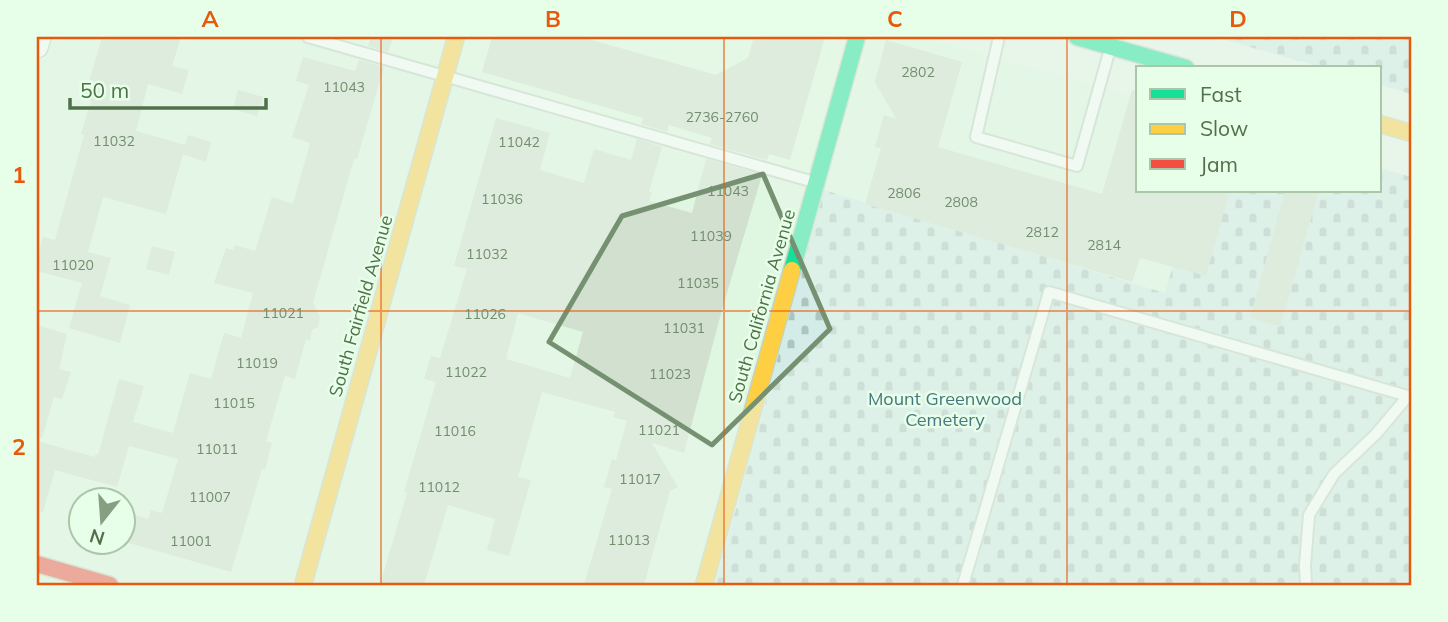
<svg xmlns="http://www.w3.org/2000/svg" width="1448" height="622" font-family="Mulish,sans-serif">
<style>
.residential{fill:#dff6e0;fill-rule:evenodd}
.commercial{fill:#e2f8df}
.cemetery{fill:url(#cemetery-stones)}
.building{fill:#d1e0cf;fill-rule:evenodd}
.lines{fill:none;stroke-linecap:round;stroke-linejoin:round}
.lane-casing{stroke:#c4d3c3;stroke-width:14}
.street-casing{stroke:#c4d3c3;stroke-width:24}
.fast-casing{stroke:#c3d2c1;stroke-width:19}
.slow-casing{stroke:#c3d2c1;stroke-width:19}
.jam-casing{stroke:#c3d2c1;stroke-width:19}
.lane{stroke:#fcfefc;stroke-width:10}
.street{stroke:#fcfefc;stroke-width:21}
.fast{stroke:#16e098;stroke-width:16}
.slow{stroke:#ffcf43;stroke-width:16}
.jam{stroke:#f24e42;stroke-width:16}
.marked{fill:none;stroke:#759171;stroke-width:5;stroke-linejoin:round}
.grid{fill:none;stroke:#e8590c;stroke-width:2;stroke-opacity:0.55}
.labels{text-anchor:middle;stroke-width:5;stroke-linejoin:round;paint-order:stroke}
.number-label{font-size:14px;fill:#728e6e}
.street-label{font-size:18px;fill:#50714a;stroke:#e7fee9}
.park-label{font-size:18px;fill:#487782;stroke:#e7fee9}
.neatline{fill:none;stroke:#e8590c;stroke-width:2.5}
.grid-label{font-size:23px;text-anchor:middle;font-weight:bold;fill:#e8590c}
</style>
<defs>
<pattern id="cemetery-stones" width="16" height="16" patternUnits="userSpaceOnUse" patternTransform="scale(1.75)"><rect width="16" height="16" fill="#d3ece8"/><path d="M2 7V4a2 2 0 0 1 4 0v3zM10 15v-3a2 2 0 0 1 4 0v3z" fill="#aec4be"/></pattern>
</defs>
<rect width="100%" height="100%" fill="#e8f5e9"/>
<!-- residential -->
<path class="residential" d="M37 37H367L362 54 922 37 1138 98V191H1195L1166 293 824 190 715 585H37ZM80 500H122V542H80Z"/>
<!-- commercial -->
<polygon class="commercial" points="367,37 871,37 824,190 362,55"/>
<!-- cemetery -->
<g class="cemetery">
<polygon points="1215,37 1411,37 1411,94 1380,85 1380,68 1324,68"/>
<polygon points="1380,168 1411,177 1411,585 715,585 824,190 1165,293 1195,191 1380,191"/>
</g>
<!-- building -->
<g class="building">
<polygon points="102,37 181,37 172,66 189,70 182,94 148,84 136,131 185,145 188,135 211,142 206,162 183,154 166,214 103,197 88,252 111,258 100,296 130,305 120,343 69,328 82,283 37,271 37,257 43,237 55,240 84,135 81,134 91,101 84,99"/>
<polygon points="371,37 393,37 388,52 368,46"/>
<polygon points="492,37 581,37 716,75 748,58 754,37 825,37 790,160 769,154 767,160 710,144 712,138 669,125 667,132 641,124 643,118 482,72"/>
<polygon points="886,40 962,62 938,147 1102,194 1132,90 1138,91 1138,191 1230,191 1206,276 1140,258 1132,282 865,204 881,148 875,147 884,115 896,119 875,82"/>
<polygon points="303,57 355,71 359,60 384,67 357,159 354,159 313,303 320,317 318,327 312,330 310,340 306,339 295,379 285,376 266,441 272,443 265,470 262,469 231,572 122,541 122,511 148,519 151,510 162,513 178,459 129,446 117,487 55,470 43,512 37,511 37,441 95,457 96,454 98,455 119,379 144,386 133,422 173,433 190,373 211,379 224,333 241,338 253,293 214,283 226,248 233,250 235,245 255,251 272,197 293,204 310,143 292,137 309,85 296,81"/>
<polygon points="238,90 263,97 257,116 233,109"/>
<path d="M496 118 550 133 540 170 584 183 594 149 631 160 637 139 662 147 649 192 652 193 649 201 692 213 706 159 762 175 723 306 684 453 652 443 678 487 670 491 644 585H584L612 489 604 487 612 459 616 460 627 421 613 417 615 412 542 392 518 477 531 480 509 556 487 550 495 519 448 505 424 585H380L407 493 404 492 436 382 424 379 431 356 440 358 467 269 454 266ZM518 313 583 332 570 378 506 359Z"/>
<polygon points="1285,191 1319,191 1280,327 1250,318"/>
<polygon points="152,246 175,252 169,275 146,269"/>
<polygon points="37,325 67,334 59,369 71,372 62,399 54,397 42,438 37,437"/>
</g>
<g class="lines">
<defs>
<g id="lane">
<polyline points="308,37 814,182"/>
<polyline points="999,37 976,137 1077,166 1110,49"/>
<polyline points="963,585 1049,292 1411,397"/>
<polyline points="1306,585 1305,565 1309,515 1334,474 1376,434 1408,396"/>
</g>
<polyline id="street" points="37,47 40,37"/>
<g id="fast">
<polyline points="1077,37 1186,68"/>
<polyline points="792,270 857,37"/>
</g>
<g id="slow">
<polyline points="1380,124 1411,133"/>
<polyline points="303,585 456,37"/>
<polyline points="704,585 792,270"/>
</g>
<polyline id="jam" points="37,564 110,585"/>
</defs>
<!-- lane casing -->
<use href="#lane" class="lane-casing"/>
<!-- street casing -->
<use href="#street" class="street-casing"/>
<!-- fast casing -->
<use href="#fast" class="fast-casing"/>
<!-- slow casing -->
<use href="#slow" class="slow-casing"/>
<!-- jam casing -->
<use href="#jam" class="jam-casing"/>
<!-- lane -->
<use href="#lane" class="lane"/>
<!-- street -->
<use href="#street" class="street"/>
<!-- fast -->
<use href="#fast" class="fast"/>
<!-- slow -->
<use href="#slow" class="slow"/>
<!-- jam -->
<use href="#jam" class="jam"/>
</g>
<!-- marked area -->
<path d="M0 0H1448V622H0ZM763 174 830 329 712 445 549 342 622 216Z" fill="#e8f5e9" fill-opacity=".55" fill-rule="evenodd"/>
<path class="marked" d="M763 174 830 329 712 445 549 342 622 216Z"/>
<!-- grid -->
<path class="grid" d="M381 37V585M724 37V585M1067 37V585M37 311H1411"/>
<g class="labels">
<!-- number labels -->
<g class="number-label">
<text x="918" y="77">2802</text>
<text x="344" y="92">11043</text>
<text x="722" y="122">2736-2760</text>
<text x="114" y="146">11032</text>
<text x="519" y="147">11042</text>
<text x="728" y="196">11043</text>
<text x="904" y="198">2806</text>
<text x="502" y="204">11036</text>
<text x="961" y="207">2808</text>
<text x="1042" y="237">2812</text>
<text x="711" y="241">11039</text>
<text x="1104" y="250">2814</text>
<text x="487" y="259">11032</text>
<text x="73" y="270">11020</text>
<text x="698" y="288">11035</text>
<text x="283" y="318">11021</text>
<text x="485" y="319">11026</text>
<text x="684" y="333">11031</text>
<text x="257" y="368">11019</text>
<text x="466" y="377">11022</text>
<text x="670" y="379">11023</text>
<text x="234" y="408">11015</text>
<text x="659" y="435">11021</text>
<text x="455" y="436">11016</text>
<text x="217" y="454">11011</text>
<text x="640" y="484">11017</text>
<text x="439" y="492">11012</text>
<text x="210" y="502">11007</text>
<text x="629" y="545">11013</text>
<text x="191" y="546">11001</text>
</g>
<!-- street labels -->
<g class="street-label">
<text transform="translate(361 306) rotate(-74)" y="6">South Fairfield Avenue</text>
<text transform="translate(762 306) rotate(-74)" y="6">South California Avenue</text>
</g>
<!-- park labels -->
<g class="park-label">
<text x="945" y="405">Mount Greenwood<tspan x="945" dy="21">Cemetery</tspan></text>
</g>
</g>
<!-- border -->
<rect width="1448" height="622" fill="none" stroke="#e7fee9" stroke-width="77"/>
<!-- legend -->
<rect x="1136" y="66" width="245" height="126" fill="#e7fee9" stroke="#abc6a9" stroke-width="2"/>
<rect x="1150" y="89" width="35" height="10" fill="#16e098" stroke="#abc6a9" stroke-width="2"/>
<text x="1200" y="102" font-size="21" fill="#50714a">Fast</text>
<rect x="1150" y="124" width="35" height="10" fill="#ffcf43" stroke="#abc6a9" stroke-width="2"/>
<text x="1200" y="136" font-size="21" fill="#50714a">Slow</text>
<rect x="1150" y="159" width="35" height="10" fill="#f24e42" stroke="#abc6a9" stroke-width="2"/>
<text x="1200" y="172" font-size="21" fill="#50714a">Jam</text>
<!-- north arrow -->
<g transform="translate(102 521) rotate(197)"><circle r="33" fill="#e7fee9" stroke="#abc6a9" stroke-width="2"/>
<path d="M0-5L12 26L0 18L-12 26Z" fill="#859f82"/>
<text y="-10" font-size="19" font-weight="bold" text-anchor="middle" fill="#50714a">N</text>
</g>
<!-- scale -->
<path d="M70 98v10h196v-10" fill="none" stroke="#50714a" stroke-width="3.5"/>
<text x="80" y="98" font-size="21" fill="#50714a" stroke="#e7fee9" stroke-width="5" paint-order="stroke">50 m</text>
<rect x="38" y="38" width="1372" height="546" class="neatline"/>
<g class="grid-label">
<text x="210" y="27">A</text>
<text x="553" y="27">B</text>
<text x="895" y="27">C</text>
<text x="1238" y="27">D</text>
<text x="19" y="183">1</text>
<text x="19" y="455">2</text>
</g>
</svg>
